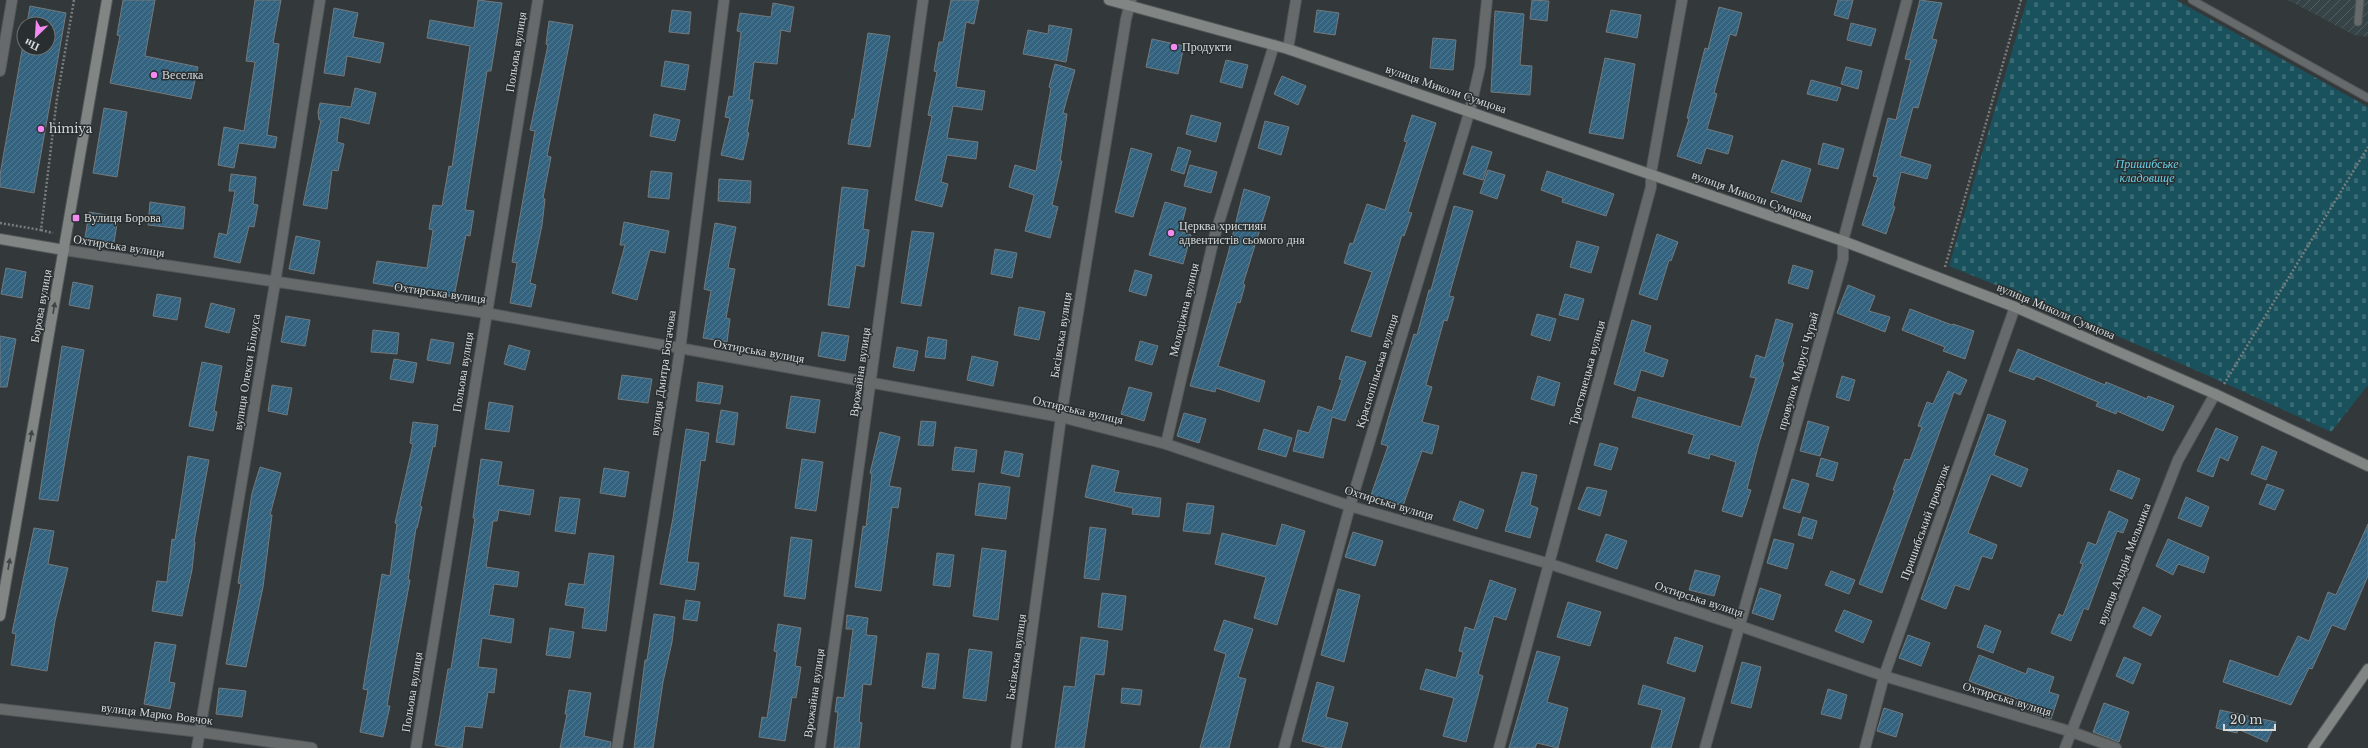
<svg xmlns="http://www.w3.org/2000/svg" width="2368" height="748" font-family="'Libre Baskerville',serif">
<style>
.industrial{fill:url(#industrial-furrows)}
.cemetery{fill:url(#cemetery-stones)}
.building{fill:url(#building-hatch);stroke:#74797c}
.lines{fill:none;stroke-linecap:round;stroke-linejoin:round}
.lane-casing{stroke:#515657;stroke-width:9}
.street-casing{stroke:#515657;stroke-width:12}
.secondary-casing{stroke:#515657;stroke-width:12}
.path{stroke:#787c7d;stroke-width:2.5;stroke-dasharray:2 2;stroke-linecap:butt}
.lane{stroke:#676a6a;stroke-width:7}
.street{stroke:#676a6a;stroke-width:10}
.secondary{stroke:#818685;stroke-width:10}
.oneway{fill:#3f4545}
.poi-dot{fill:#f38af2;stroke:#292f30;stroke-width:1.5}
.labels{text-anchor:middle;stroke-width:3;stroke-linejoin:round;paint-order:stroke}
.poi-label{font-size:12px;fill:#d7dadb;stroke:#292f30;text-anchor:start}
.street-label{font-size:12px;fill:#d7dadb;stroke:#292f30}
.park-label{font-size:12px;font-style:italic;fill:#69cee5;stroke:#292f30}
</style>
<defs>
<pattern id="industrial-furrows" width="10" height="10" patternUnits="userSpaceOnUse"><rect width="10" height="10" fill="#374447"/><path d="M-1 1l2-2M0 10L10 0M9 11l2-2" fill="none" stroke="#535e61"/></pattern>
<pattern id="cemetery-stones" width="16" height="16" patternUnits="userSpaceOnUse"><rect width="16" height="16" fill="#19525d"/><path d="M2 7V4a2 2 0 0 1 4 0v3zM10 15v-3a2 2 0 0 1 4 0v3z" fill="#3a6a74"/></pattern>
<pattern id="building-hatch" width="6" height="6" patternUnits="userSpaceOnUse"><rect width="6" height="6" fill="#34637f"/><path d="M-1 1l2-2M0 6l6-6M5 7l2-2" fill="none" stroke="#517991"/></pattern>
</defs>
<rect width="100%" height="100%" fill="#33393a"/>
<!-- industrial -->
<polygon class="industrial" points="2288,0 2368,0 2368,37 2354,35"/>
<!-- cemetery -->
<path class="cemetery" d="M2027 0H2176L2368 107V385L2331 432C2206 373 2078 318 1949 266Z"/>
<!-- building -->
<g class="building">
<polygon points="123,0 155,0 145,56 198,67 191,99 110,83 120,36 117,35"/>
<polygon points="255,0 281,0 273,43 279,44 267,135 277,137 275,148 239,143 234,168 218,165 224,127 244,131 255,62 246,61"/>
<polygon points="478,0 502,3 491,71 487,71 465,210 474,211 470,236 466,235 454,297 373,283 377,261 427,268 433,230 429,229 433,205 442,206 449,166 452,167 470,46 427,38 430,20 474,28"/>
<polygon points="951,0 979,0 974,24 966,22 956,87 985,91 982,110 953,106 947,138 978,142 976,159 947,155 941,182 948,184 942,207 915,200 932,116 928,115 937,72 934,71 939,42 943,42"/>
<polygon points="1532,0 1549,1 1547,21 1530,19"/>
<polygon points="1838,0 1853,0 1848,19 1834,15"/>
<polygon points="1920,0 1942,3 1932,39 1937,40 1930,65 1918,108 1913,107 1900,156 1931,165 1927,179 1901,172 1893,206 1895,207 1886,234 1862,225 1878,177 1873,176 1888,118 1896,120 1911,60 1905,59"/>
<polygon points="773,3 794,7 790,32 781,30 777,64 754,62 749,100 753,100 747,132 749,133 743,160 721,155 730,118 725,117 729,96 733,97 741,32 737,31 740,13 771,17"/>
<polygon points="30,6 66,13 34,193 0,187 0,175 24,39 24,48 48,48 48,24 27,24"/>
<polygon points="1719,7 1742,13 1736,36 1730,34 1714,93 1717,94 1707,129 1733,136 1728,154 1706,148 1701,164 1677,156 1689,119 1687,118 1705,48 1708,49"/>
<polygon points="334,8 358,13 353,37 384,43 380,63 347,56 344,76 324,73"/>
<polygon points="672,10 691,12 689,34 669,32"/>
<polygon points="1317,10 1339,13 1335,35 1314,32"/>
<polygon points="1611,10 1641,15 1637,38 1606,32"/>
<polygon points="1495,11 1524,14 1520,65 1532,66 1530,95 1491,92"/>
<polygon points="549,21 573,25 547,156 551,157 543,198 545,199 542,225 530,283 536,285 531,307 510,303 517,263 512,262 535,131 530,130 548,45 546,44"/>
<polygon points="1851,23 1876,29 1871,46 1847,40"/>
<polygon points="1049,25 1072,29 1066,62 1023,54 1028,30 1048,34"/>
<polygon points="868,33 890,36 870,147 848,144 852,119 854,119"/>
<polygon points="1433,38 1456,40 1453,70 1430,68"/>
<polygon points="1152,39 1184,46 1178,74 1146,67"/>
<polygon points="1605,58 1635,64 1623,139 1589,133"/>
<polygon points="1226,60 1248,65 1242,88 1220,82"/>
<polygon points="665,61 689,65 685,90 661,86"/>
<polygon points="1055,64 1075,70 1063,113 1067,114 1060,161 1062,161 1052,205 1058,207 1050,238 1025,231 1034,195 1009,187 1015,165 1036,171 1051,88 1049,87"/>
<polygon points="1846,67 1862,71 1858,89 1841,84"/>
<polygon points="1282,76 1306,86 1298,105 1274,94"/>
<polygon points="1811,80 1841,88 1837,101 1807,94"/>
<polygon points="355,88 376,93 369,124 340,117 337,142 344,144 338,171 332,170 327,209 303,205 321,120 319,120 318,112 320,103 351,107"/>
<polygon points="104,108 127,112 117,177 93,173"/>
<polygon points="654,114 680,120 675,141 650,136"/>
<polygon points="1191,115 1221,123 1216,142 1186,134"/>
<polygon points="1412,115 1436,123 1408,212 1412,213 1404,236 1402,235 1371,337 1351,331 1372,272 1344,263 1350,243 1353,244 1367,204 1385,210 1407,142 1404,141"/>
<polygon points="1265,121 1289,127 1281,155 1258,148"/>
<polygon points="1823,143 1844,149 1838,169 1818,164"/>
<polygon points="1472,146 1492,152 1483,180 1463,174"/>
<polygon points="1178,147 1191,151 1184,174 1171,170"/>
<polygon points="1131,148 1152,154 1133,217 1115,212"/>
<polygon points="1782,160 1811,169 1801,202 1771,192"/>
<polygon points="1190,165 1217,172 1211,193 1184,186"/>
<polygon points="1488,170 1505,175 1497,199 1480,193"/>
<polygon points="651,171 672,173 669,199 648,197"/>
<polygon points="1547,171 1614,194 1606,216 1562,202 1563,198 1541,190"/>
<polygon points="231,174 256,177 253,204 258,205 254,227 249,226 240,263 214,257 219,233 227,235 235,191 229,191"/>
<polygon points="719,179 751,181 750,203 718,201"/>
<polygon points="842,187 868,190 863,229 869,230 864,267 856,265 849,308 828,305"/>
<polygon points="1244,189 1270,197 1243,284 1245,285 1240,303 1237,302 1218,366 1265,381 1259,402 1216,388 1215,392 1190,386 1228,254"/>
<polygon points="150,202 185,207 183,229 148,225"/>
<polygon points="1165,202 1186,208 1180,231 1191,235 1183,264 1149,255"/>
<polygon points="1454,206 1473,211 1449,296 1454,297 1447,321 1444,320 1426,385 1432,387 1422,422 1439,426 1432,454 1422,451 1403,506 1371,495 1388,446 1381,444 1388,419 1414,334 1417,335 1429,290 1431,290"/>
<polygon points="89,212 118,217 114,243 85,238"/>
<polygon points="624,222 669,231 665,253 650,250 637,300 612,293 625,245 620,245"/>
<polygon points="715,223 736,227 728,268 735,269 726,318 730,319 727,342 703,338 711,291 704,289"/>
<polygon points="912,231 934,233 921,306 901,303"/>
<polygon points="1657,234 1678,242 1671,261 1669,260 1657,300 1639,294"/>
<polygon points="296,236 320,241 314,274 289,269"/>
<polygon points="1577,241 1599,247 1591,273 1570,267"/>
<polygon points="995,249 1017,253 1012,278 991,274"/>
<polygon points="1793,265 1813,271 1808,289 1788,283"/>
<polygon points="6,268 26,272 22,298 1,294"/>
<polygon points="1135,270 1152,275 1146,296 1129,291"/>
<polygon points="73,282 93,286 89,309 69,305"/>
<polygon points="1848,285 1875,296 1869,311 1890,317 1885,332 1837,313"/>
<polygon points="157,294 181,298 177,320 153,316"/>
<polygon points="1565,294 1584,299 1578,320 1559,315"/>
<polygon points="211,303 235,309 229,333 205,327"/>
<polygon points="1019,307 1045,312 1039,340 1014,335"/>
<polygon points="1910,309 1952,325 1953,324 1974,331 1965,359 1943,351 1945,347 1902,330"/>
<polygon points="1537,314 1556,319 1550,341 1531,335"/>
<polygon points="286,316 310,320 305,346 281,342"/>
<polygon points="1776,319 1793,324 1782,362 1784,363 1759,443 1747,489 1751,490 1742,517 1722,511 1736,462 1710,454 1709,459 1688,453 1694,435 1632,417 1638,397 1741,427 1756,378 1750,377 1756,355 1765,358"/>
<polygon points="1632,320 1651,326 1644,352 1668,360 1663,377 1641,370 1635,391 1614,384"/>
<polygon points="373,330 399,333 397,354 371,352"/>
<polygon points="822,332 849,336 845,361 818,356"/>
<polygon points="0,336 16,339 7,387 0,387"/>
<polygon points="928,337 947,340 945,359 925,357"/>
<polygon points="431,339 454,343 450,364 427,360"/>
<polygon points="1140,341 1158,346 1152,365 1135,360"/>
<polygon points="509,345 530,351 525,370 504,364"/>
<polygon points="62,346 84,350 58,501 39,499"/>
<polygon points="897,347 918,351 914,371 893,367"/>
<polygon points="2018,349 2105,385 2106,382 2147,399 2148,396 2174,406 2163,431 2117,411 2116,414 2096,406 2098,402 2036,376 2034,380 2009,371"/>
<polygon points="972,356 998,362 993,386 967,380"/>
<polygon points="1346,356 1366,362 1345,421 1332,417 1323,458 1293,451 1298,430 1309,433 1318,406 1332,411 1342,380 1339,379"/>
<polygon points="394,359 417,363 413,383 390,379"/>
<polygon points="202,362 222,366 214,411 217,412 213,431 189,426"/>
<polygon points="1948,371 1967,380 1960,395 1954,392 1882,593 1859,584 1895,490 1893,490 1905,459 1910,460 1922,427 1918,426 1927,402 1933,404"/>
<polygon points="622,375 652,379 648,403 618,399"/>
<polygon points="1538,376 1560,383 1554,406 1531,399"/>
<polygon points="1842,376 1855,380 1849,401 1836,397"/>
<polygon points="698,382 723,386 720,404 696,401"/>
<polygon points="272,385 292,388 287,415 268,411"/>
<polygon points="1129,387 1152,393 1144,421 1121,414"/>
<polygon points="791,396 820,400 815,433 786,428"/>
<polygon points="489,402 513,406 509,432 485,429"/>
<polygon points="721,410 738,413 734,445 716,442"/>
<polygon points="1184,413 1206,419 1199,443 1177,436"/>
<polygon points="1988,414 2006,421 1994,455 2028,469 2021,487 1991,474 1968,533 1997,545 1992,559 1982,556 1969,590 1955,585 1946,609 1921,599"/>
<polygon points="921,421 936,422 933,446 918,445"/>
<polygon points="1808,421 1829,427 1820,456 1800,451"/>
<polygon points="413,422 438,425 435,447 433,446 420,506 422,507 417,528 416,528 408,580 410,580 395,660 387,706 390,706 383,737 360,732 368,690 363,689 382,574 390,576 397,524 395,523 413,444 410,443"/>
<polygon points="2216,428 2238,437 2228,461 2220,457 2213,477 2197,471"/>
<polygon points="686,429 709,433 705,461 701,460 687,562 699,563 695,590 660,584 673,518"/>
<polygon points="1264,429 1292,438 1286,457 1258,449"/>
<polygon points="880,432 900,437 889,486 901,488 898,508 892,507 881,591 855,587 863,526 866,527 872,474 870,473"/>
<polygon points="1600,443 1618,448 1611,470 1594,465"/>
<polygon points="2262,446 2277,452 2266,480 2251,474"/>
<polygon points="955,447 977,450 974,472 952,470"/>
<polygon points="1005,451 1023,454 1019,477 1001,473"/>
<polygon points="188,456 209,460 194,542 195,542 192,570 182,616 152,611 157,581 167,582 172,539 175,540"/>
<polygon points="1821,458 1838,463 1833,481 1816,476"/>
<polygon points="481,459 502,462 498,485 534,490 530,515 499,510 497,521 493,521 486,567 519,572 517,587 494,584 489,615 514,619 511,643 482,638 478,667 497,669 494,693 488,692 482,728 465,726 462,748 452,748 435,745 448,669 451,669 475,518 473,518"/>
<polygon points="802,459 823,462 816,511 795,508"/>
<polygon points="1092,465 1119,471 1114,492 1161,498 1159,517 1132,514 1133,508 1085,497"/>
<polygon points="260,467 281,473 270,515 272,515 263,587 246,667 226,664 241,584 238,583 252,493"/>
<polygon points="604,468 629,472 625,497 600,493"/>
<polygon points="2118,470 2140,479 2132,499 2110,490"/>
<polygon points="1522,472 1537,475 1530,505 1538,508 1530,538 1505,531"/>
<polygon points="1792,479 1809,484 1800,513 1783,508"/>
<polygon points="979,483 1010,487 1006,519 975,515"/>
<polygon points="2267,484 2284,490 2275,510 2259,504"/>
<polygon points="1587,487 1607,491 1600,516 1578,509"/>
<polygon points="560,497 580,499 575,534 555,531"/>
<polygon points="2186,497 2209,507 2201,527 2178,518"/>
<polygon points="1460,501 1484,510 1477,529 1453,520"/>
<polygon points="1187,503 1214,506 1210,534 1183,531"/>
<polygon points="2109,511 2128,520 2123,533 2117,531 2088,610 2084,608 2071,641 2051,633 2059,614 2063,616 2083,564 2080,563 2088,542 2096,545"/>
<polygon points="1803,517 1817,521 1812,539 1798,535"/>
<polygon points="1282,524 1305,531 1277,625 1254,618 1266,577 1215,564 1222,533 1276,546"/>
<polygon points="2368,524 2368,576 2345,630 2332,625 2312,669 2309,668 2291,705 2223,682 2230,660 2278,677 2298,636 2309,641 2328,592 2336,595"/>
<polygon points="1090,527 1106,529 1099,580 1084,578"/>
<polygon points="34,528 54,531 48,564 68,568 55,621 47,671 11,665 16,634 12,633"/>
<polygon points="1353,532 1383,541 1375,566 1345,557"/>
<polygon points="1606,534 1627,541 1617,569 1596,561"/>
<polygon points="791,537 812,540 805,599 784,596"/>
<polygon points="1774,539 1794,544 1787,569 1767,563"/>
<polygon points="2168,539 2209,557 2204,573 2178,564 2173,575 2156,566"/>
<polygon points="982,548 1006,551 998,620 973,616"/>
<polygon points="589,553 614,556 606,631 582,628 585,608 565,605 569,583 584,585"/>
<polygon points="937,553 954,555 950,587 933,585"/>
<polygon points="1695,570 1720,576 1714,596 1689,590"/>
<polygon points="1831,571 1855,580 1849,594 1825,585"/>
<polygon points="1490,580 1516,589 1506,620 1494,616 1478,674 1483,676 1466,742 1443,736 1454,698 1420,689 1426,669 1456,678 1463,652 1459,651 1465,627 1474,630"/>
<polygon points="1760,588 1781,595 1773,620 1752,613"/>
<polygon points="1338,589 1360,595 1344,662 1321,655"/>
<polygon points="1102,593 1126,596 1122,630 1098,627"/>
<polygon points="686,600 700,602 697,621 683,619"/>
<polygon points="1568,602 1601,612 1590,646 1557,637"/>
<polygon points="2143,607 2161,616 2151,636 2133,627"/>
<polygon points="1844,610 1872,621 1863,643 1835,631"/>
<polygon points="654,614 675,617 672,642 663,682 653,748 634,748 645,660 647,660"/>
<polygon points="847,615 868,618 866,635 877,636 871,685 863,684 859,722 862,723 859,748 834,748 838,712 835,712 837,697 844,698 853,629 846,629"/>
<polygon points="1224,620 1253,629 1238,677 1246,679 1229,748 1200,748 1226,654 1214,650"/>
<polygon points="778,624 801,628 795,666 801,667 796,698 792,697 785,741 759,737 762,717 767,718 777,652 774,651"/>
<polygon points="1985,625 2001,631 1993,653 1977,647"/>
<polygon points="550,628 574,632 570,658 546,655"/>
<polygon points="1908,635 1930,643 1921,666 1899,658"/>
<polygon points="1081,637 1108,641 1104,675 1095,674 1084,748 1055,748 1064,686 1075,687"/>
<polygon points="1675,637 1703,646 1695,672 1667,663"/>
<polygon points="155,642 176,645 169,682 175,683 170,709 144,704"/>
<polygon points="969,649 992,652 986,701 963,698"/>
<polygon points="1537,651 1560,657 1547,702 1568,708 1558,748 1537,743 1535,748 1509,748"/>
<polygon points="927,653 939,654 935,689 922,687"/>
<polygon points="1979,655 2026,674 2028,668 2054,677 2049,692 2059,695 2051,719 2015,706 2018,699 1969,681"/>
<polygon points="2124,657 2141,664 2133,684 2116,676"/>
<polygon points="1742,662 1761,667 1751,708 1731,703"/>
<polygon points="1317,682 1334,687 1326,717 1348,723 1341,748 1328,748 1302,741"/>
<polygon points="1643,685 1685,698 1671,748 1651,748 1662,710 1638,704"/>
<polygon points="219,688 246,691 242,717 216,714"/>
<polygon points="1122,688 1142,690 1140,705 1121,703"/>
<polygon points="1828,689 1847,695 1841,719 1821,714"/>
<polygon points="569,690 591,693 584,736 611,742 610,748 560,748 567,714 565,714"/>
<polygon points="2104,703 2129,712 2119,742 2093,732"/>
<polygon points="1884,708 1903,714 1896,737 1877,731"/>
<polygon points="2220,710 2276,722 2267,742 2238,729 2237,733 2216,728"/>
</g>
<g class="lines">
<defs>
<g id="lane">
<polyline points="2192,0 2368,98"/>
<polyline points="2358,22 2360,0"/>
</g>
<g id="street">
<polyline points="1288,49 1296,0"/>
<polyline points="0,71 12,0"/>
<polyline points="64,250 486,313 1061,417 1166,444 1350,506 1550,564 1740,626 1884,676 2072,732 2116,748"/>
<polyline points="1166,444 1214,238 1274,45"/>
<polyline points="0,709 200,732 312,748"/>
<polyline points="197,748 275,283 320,0"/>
<polyline points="416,748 538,0"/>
<polyline points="617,748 680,350 724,0"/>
<polyline points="820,748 923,0"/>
<polyline points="1016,748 1061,417 1126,19 1131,0"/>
<polyline points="1284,748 1350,506 1470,110 1480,67 1487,0"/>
<polyline points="1499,748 1651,187 1651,173 1682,0"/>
<polyline points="1705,748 1843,259 1843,241 1907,0"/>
<polyline points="1865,748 1884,676 2015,307"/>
<polyline points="2065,748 2178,460 2215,394"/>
</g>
<g id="secondary">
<polyline points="1109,0 1288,49 1843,241 2015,307 2215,394 2368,466"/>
<polyline points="0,239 64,250"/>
<polyline points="0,616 107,0"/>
<polyline points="2313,748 2368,669"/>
</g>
</defs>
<!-- lane casing -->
<use href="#lane" class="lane-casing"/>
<!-- street casing -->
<use href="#street" class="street-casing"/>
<!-- secondary casing -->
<use href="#secondary" class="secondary-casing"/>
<!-- path -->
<g class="path">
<polyline points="0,223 41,230 57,98 74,0"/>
<polyline points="41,230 53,233"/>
<polyline points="1945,267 2021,0"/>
<polyline points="2224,384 2368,147"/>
</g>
<!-- lane -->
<use href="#lane" class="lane"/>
<!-- street -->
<use href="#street" class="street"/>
<!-- secondary -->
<use href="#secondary" class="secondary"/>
</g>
<!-- one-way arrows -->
<defs><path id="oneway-solid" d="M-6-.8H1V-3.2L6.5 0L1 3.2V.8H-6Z"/></defs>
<g class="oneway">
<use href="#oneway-solid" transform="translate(54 308) rotate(-80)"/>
<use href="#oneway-solid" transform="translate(31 436) rotate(-80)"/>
<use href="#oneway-solid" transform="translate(9 564) rotate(-80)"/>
</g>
<!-- markers -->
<g class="poi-dot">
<circle cx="1174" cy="47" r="4"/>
<circle cx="154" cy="75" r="4"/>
<circle cx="41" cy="129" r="4"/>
<rect x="72" y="214" width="8" height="8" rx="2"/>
<circle cx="1171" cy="233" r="4"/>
</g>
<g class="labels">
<!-- poi labels -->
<g class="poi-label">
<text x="1182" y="51">Продукти</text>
<text x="162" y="79">Веселка</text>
<text x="49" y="133">himiya</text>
<text x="84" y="222">Вулиця Борова</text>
<text x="1179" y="230">Церква християн<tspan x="1179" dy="14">адвентистів сьомого дня</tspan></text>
</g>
<!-- street labels -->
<g class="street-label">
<text transform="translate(516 52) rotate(-81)" y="4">Польова вулиця</text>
<text transform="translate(1446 89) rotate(19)" y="4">вулиця Миколи Сумцова</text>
<text transform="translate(1752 196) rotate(20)" y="4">вулиця Миколи Сумцова</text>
<text transform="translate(119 246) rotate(9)" y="4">Охтирська вулиця</text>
<text transform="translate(440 293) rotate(8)" y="4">Охтирська вулиця</text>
<text transform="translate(41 306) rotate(-80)" y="4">Борова вулиця</text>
<text transform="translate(1184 310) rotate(-77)" y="4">Молодіжна вулиця</text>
<text transform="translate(2056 311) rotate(23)" y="4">вулиця Миколи Сумцова</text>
<text transform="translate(1061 335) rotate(-81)" y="4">Басівська вулиця</text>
<text transform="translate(759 351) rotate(10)" y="4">Охтирська вулиця</text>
<text transform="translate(1377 371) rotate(-73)" y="4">Краснопільська вулиця</text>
<text transform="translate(1798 371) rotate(-74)" y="4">провулок Марусі Чурай</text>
<text transform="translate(247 372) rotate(-81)" y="4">вулиця Олекси Білоуса</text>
<text transform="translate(463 372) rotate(-81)" y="4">Польова вулиця</text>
<text transform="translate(860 372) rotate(-82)" y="4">Врожайна вулиця</text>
<text transform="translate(663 373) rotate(-82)" y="4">вулиця Дмитра Богачова</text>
<text transform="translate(1587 373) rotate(-75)" y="4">Тростянецька вулиця</text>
<text transform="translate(1078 410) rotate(13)" y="4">Охтирська вулиця</text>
<text transform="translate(1389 503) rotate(17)" y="4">Охтирська вулиця</text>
<text transform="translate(1925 522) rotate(-70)" y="4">Пришибський провулок</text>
<text transform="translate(2124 564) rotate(-69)" y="4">вулиця Андрія Мельника</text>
<text transform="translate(1699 599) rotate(18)" y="4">Охтирська вулиця</text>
<text transform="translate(1016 657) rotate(-82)" y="4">Басівська вулиця</text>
<text transform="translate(412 692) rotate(-81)" y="4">Польова вулиця</text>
<text transform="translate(814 693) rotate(-82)" y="4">Врожайна вулиця</text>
<text transform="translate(2007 699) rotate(17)" y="4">Охтирська вулиця</text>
<text transform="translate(157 714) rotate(7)" y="4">вулиця Марко Вовчок</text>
</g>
<!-- park labels -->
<g class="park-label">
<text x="2147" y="168">Пришибське<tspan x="2147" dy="14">кладовище</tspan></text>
</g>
</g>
<!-- north arrow -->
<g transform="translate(36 36) rotate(205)"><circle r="19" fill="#292f30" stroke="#6f7374"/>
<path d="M0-3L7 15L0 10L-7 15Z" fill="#f38af2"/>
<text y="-6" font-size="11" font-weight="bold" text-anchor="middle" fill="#d7dadb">Пн</text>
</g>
<!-- scale -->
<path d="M2224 724v6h51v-6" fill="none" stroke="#d7dadb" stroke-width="2"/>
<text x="2230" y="724" font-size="12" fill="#d7dadb" stroke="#292f30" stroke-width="3" paint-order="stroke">20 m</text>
</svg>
